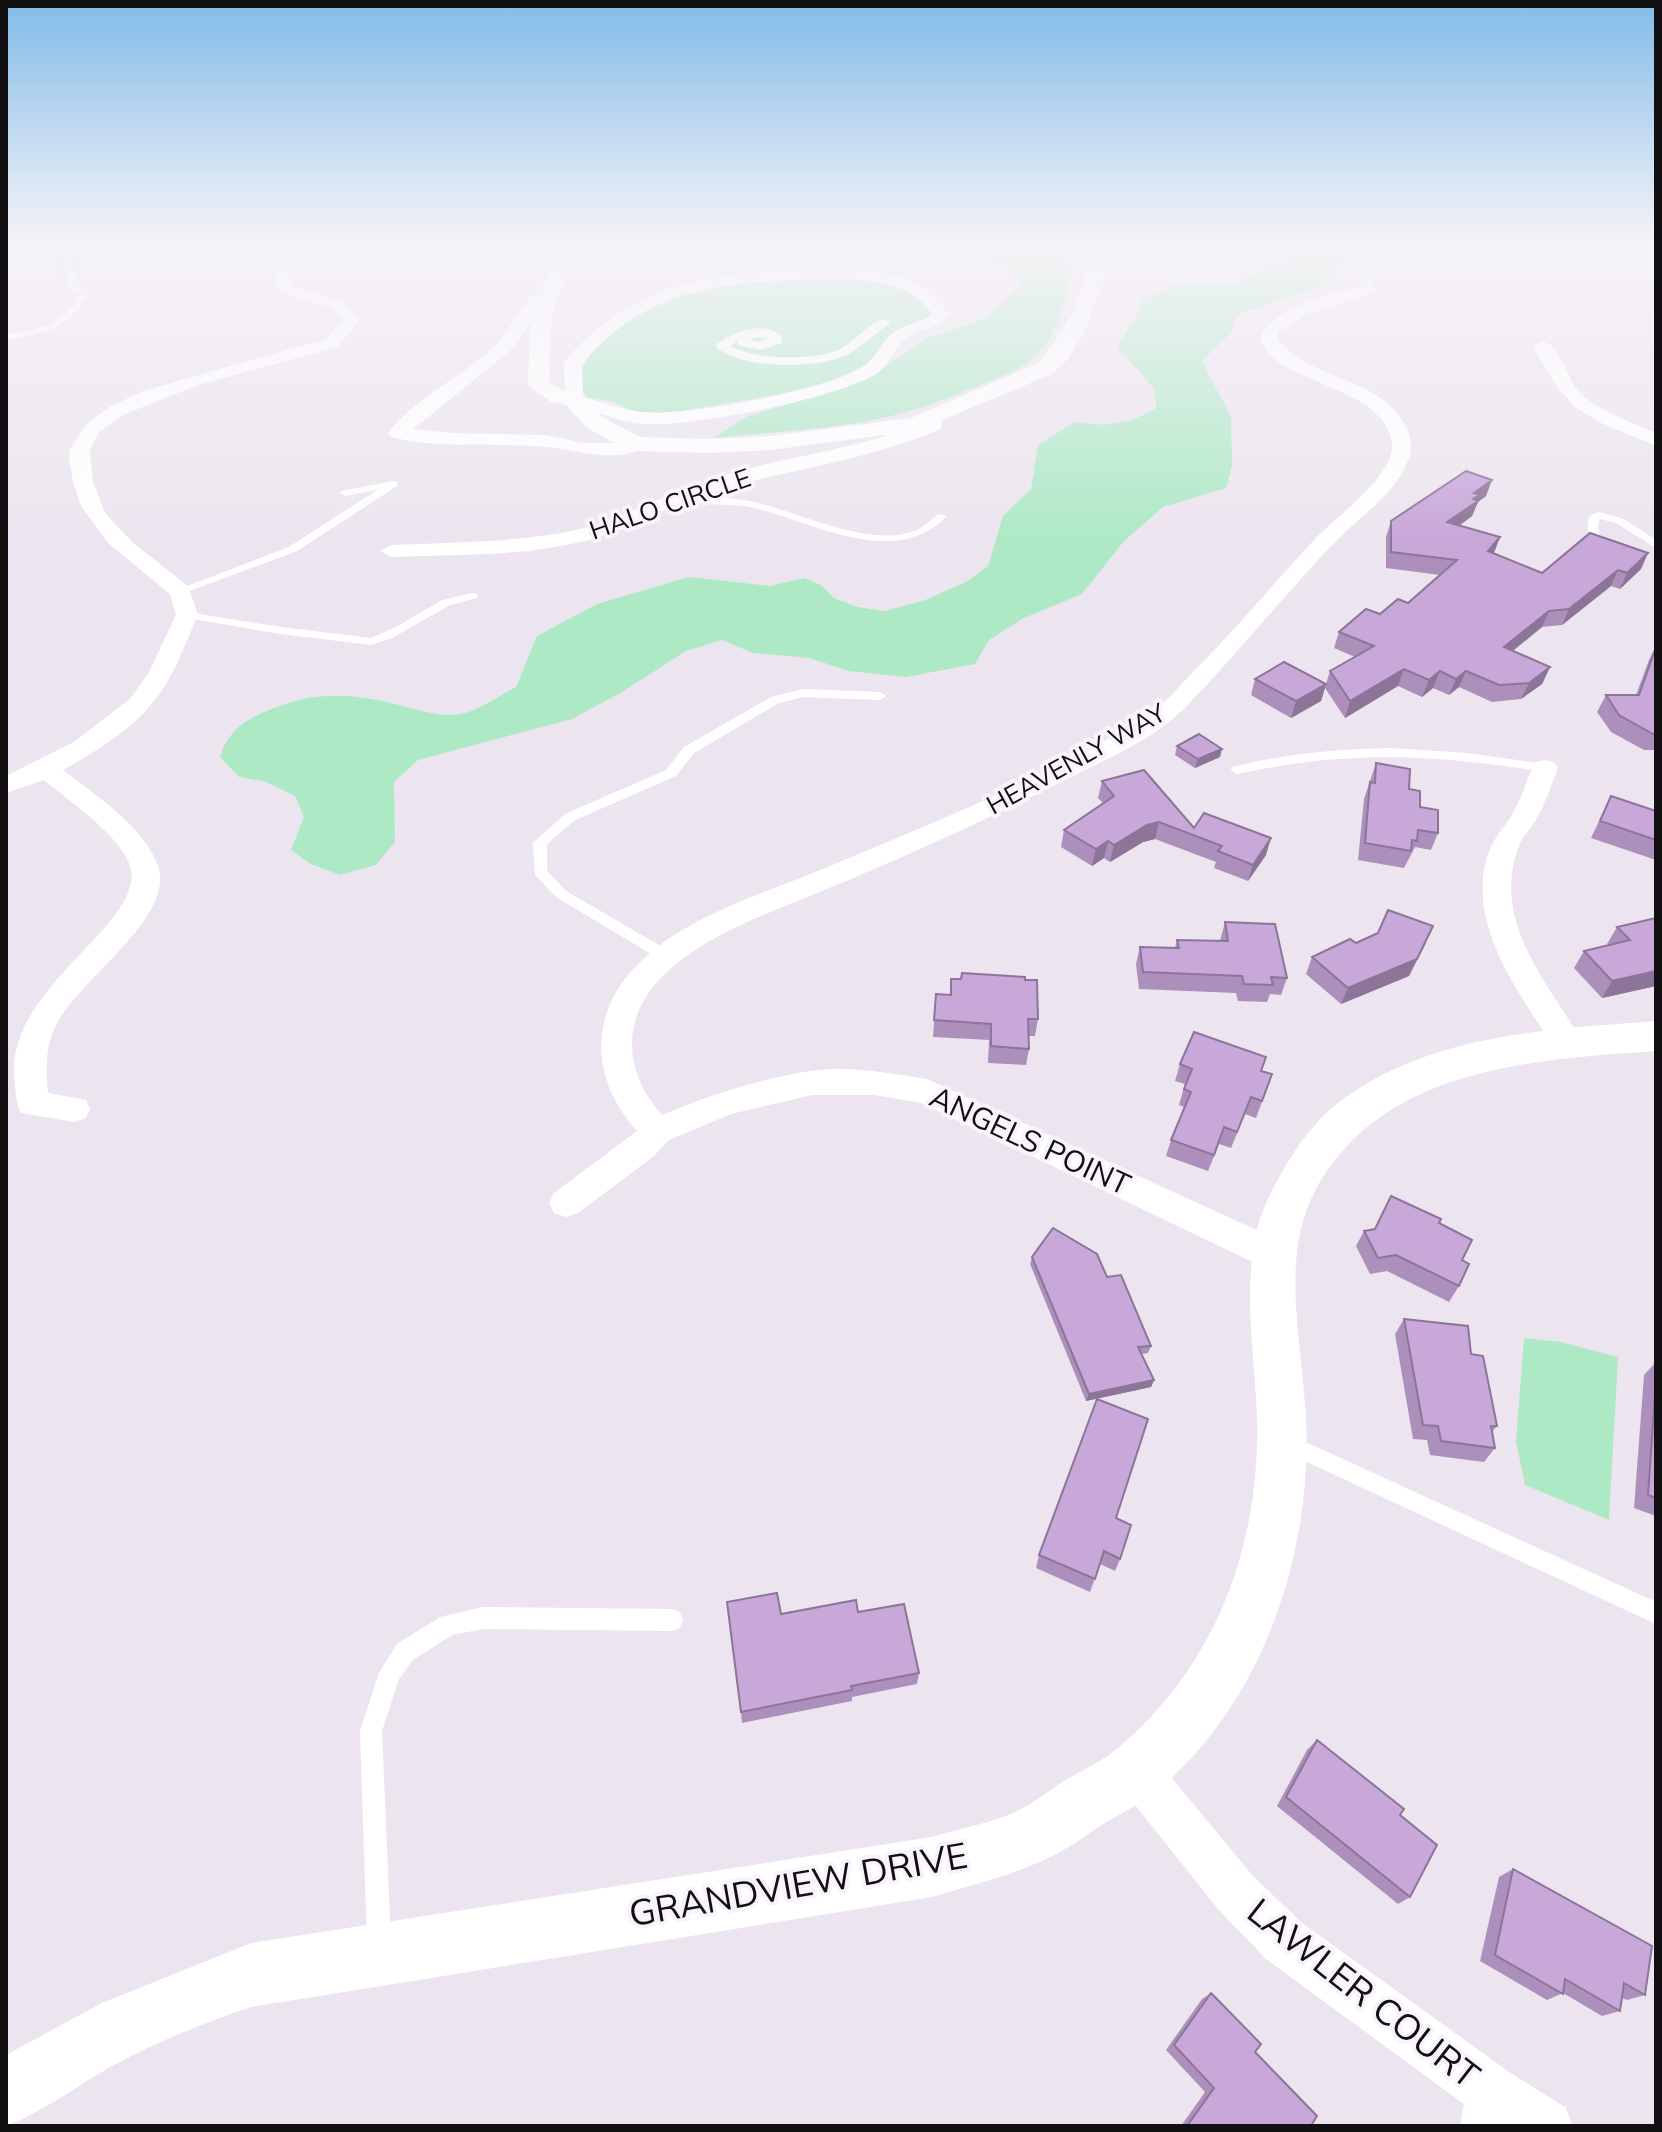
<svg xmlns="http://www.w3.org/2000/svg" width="1662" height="2132" font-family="Mulish,sans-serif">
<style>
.green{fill:#aee9c6}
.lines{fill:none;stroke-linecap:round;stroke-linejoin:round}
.service{fill:#fff;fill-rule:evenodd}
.pedestrian{fill:#fff;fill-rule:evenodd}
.minor{fill:#fff;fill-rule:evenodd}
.tertiary{fill:#fff;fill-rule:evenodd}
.wall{fill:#ac90bb}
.shaded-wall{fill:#8c7598}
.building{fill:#c8a7d9;stroke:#8c7598;stroke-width:2}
.labels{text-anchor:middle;stroke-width:8;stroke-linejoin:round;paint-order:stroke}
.far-street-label{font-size:26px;fill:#110f12;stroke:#f9f3fc}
.street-label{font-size:30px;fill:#110f12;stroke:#f9f3fc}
.near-street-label{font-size:36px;fill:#110f12;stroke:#f9f3fc}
</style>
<rect width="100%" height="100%" fill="#ece5ef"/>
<!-- green -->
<g class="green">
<polygon points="69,241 98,241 83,254 80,271 69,276 60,273 51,258 56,253 42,248"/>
<path d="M959 241H1013L1056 250 1071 263C1070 294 1058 335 1034 357 1021 370 997 378 980 385 948 398 916 411 882 418 827 430 769 432 713 438L746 417 866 380 927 338 975 323 990 314 1021 284 1003 262 957 249Z"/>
<path d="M1216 241H1334L1342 247 1346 257 1324 285 1236 316 1231 333 1202 361 1231 417 1232 466 1226 488 1163 507 1124 541 1082 594 1024 618 989 640 975 664 906 677 849 671 809 658 753 653 722 640 686 651 622 692 572 719 418 760 394 782 395 842 376 865 340 875 311 864 291 850 304 817 295 796 264 781 239 777 220 757C226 735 240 723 260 714 309 691 348 692 399 705 416 709 442 718 460 714 478 711 500 695 516 687L537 636 597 604 689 577 770 586 804 578 821 585 834 598 857 607 884 611 923 601 968 581 988 566 1003 516 1031 489 1038 445 1075 422C1106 427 1128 425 1156 408L1154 388 1117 347 1140 310 1141 299 1179 283 1235 284 1288 262 1290 251 1262 244Z"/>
<path d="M813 278C853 279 913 271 933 315L863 369 825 383 776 395 658 415 637 413 612 401 588 398 577 382C581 367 588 358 598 345 648 282 738 282 813 278Z"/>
<polygon points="1524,1338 1561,1342 1618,1357 1609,1520 1525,1485 1516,1441"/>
</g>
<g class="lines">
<!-- service -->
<g class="service">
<path d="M60 241H69L65 245 80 288 91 293C65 329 49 333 6 340V334C44 329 58 326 82 294L72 290 57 244Z"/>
<polygon points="1109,241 1120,241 1177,261 1170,263"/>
<path d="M1361 241H1369L1364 271 1373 289 1369 291C1353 278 1358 260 1361 241Z"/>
<path d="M306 249 333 252C324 256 313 252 302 254 270 261 237 279 205 264L209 262 239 267Z"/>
<path d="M881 252 926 259 953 257 957 259C932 271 903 257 877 256 835 256 788 264 749 280L745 278C770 258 848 252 881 252Z"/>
<polygon points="393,481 397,482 397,486 297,551 184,593 174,591 289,547 377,490 345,496 340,493 341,491"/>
<path d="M683 492C705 498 728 497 750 501 798 511 872 551 919 529 926 525 932 519 938 514L947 516C893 571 811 520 750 507 727 503 698 508 678 495Z"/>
<path d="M1599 512 1624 519 1656 540V548L1616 523 1600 519C1594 531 1603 542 1611 551L1602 553C1591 543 1585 530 1589 516Z"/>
<polygon points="473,593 477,594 477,598 450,605 392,638 371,645 281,634 187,618 181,615 187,612 281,627 371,638 396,627 442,600"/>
<polygon points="804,689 880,692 886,696 880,700 804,697 779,703 694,753 676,776 575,820 547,844 547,871 566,891 671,952 673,956 671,960 661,960 556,897 535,875 533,843 565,814 666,770 684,747 771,697"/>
<path d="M1391 748 1467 753 1545 764 1551 768 1545 772C1436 754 1346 750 1237 774L1231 770 1232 767C1285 754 1337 749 1391 748Z"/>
<polygon points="1288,1434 1656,1602 1656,1624 1281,1450 1278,1443 1281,1436"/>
<polygon points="483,1607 672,1609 680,1612 683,1620 680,1628 672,1631 483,1629 452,1635 413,1660 399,1679 382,1731 391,1943 388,1952 379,1955 370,1952 367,1943 360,1731 379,1673 397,1644 440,1617"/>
</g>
<!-- pedestrian -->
<path class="pedestrian" d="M881 319 891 322C887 326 851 353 847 355 817 369 740 370 715 346 729 332 766 319 782 337V343L760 350 738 345 737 341 731 346C753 360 817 361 840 349 855 341 865 327 881 319ZM754 337 768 338H769L759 342 750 340Z"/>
<!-- minor -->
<g class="minor">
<path d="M351 241H380L377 244 317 260 290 277 292 285C316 299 344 292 359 320L338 347 198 385 125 414 100 431 90 449 93 482 105 513 133 543 188 586 198 615C186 641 177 669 160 693 138 726 97 751 63 770 95 795 144 826 158 866 176 918 76 981 55 1027 45 1049 46 1070 48 1093L86 1100 90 1109 86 1118 74 1122 21 1113C15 1102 16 1090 14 1077 7 986 148 923 130 866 121 836 68 800 44 780L6 793V776L74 742 130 699 148 674 176 615 170 594 109 544 81 506 73 482 69 457 70 449 86 424 111 406 146 390 326 339 342 320C328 296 294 305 276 287L274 276 295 258Z"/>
<path d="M826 269C876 270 918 270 949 314 937 331 918 328 903 341 893 351 888 366 876 374 835 399 692 427 644 424 618 422 593 410 567 404L565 400 564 363 567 359C639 276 722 273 826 269ZM826 279C865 280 908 278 932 314 921 324 906 323 894 332 882 340 877 356 865 365 828 391 689 416 643 412 623 410 603 402 583 397L582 364C650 284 728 282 826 279Z"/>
<path d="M1369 284 1377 289 1375 292 1307 314 1278 332V340C1310 380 1377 376 1404 423 1410 433 1413 447 1409 458 1397 493 1358 518 1333 544 1282 598 1236 655 1185 708 1156 737 1113 756 1077 774 992 817 905 857 817 893 764 915 699 937 659 980 620 1022 625 1074 662 1115 710 1095 759 1079 810 1071 848 1065 889 1073 927 1079L1287 1244 1292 1255 1287 1266 1274 1270 1261 1266 921 1103 875 1095H812L731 1114 669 1140 654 1156 578 1213 566 1217 554 1213 549 1203 554 1193 637 1131C590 1079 588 1013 639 963 689 914 767 893 830 866 937 821 1050 777 1148 715 1166 703 1180 685 1195 670 1237 628 1274 583 1314 540 1334 518 1393 477 1392 446 1391 397 1309 385 1277 361 1270 356 1265 348 1260 341 1264 308 1340 292 1369 284Z"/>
<path d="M545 288 553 293 510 351 413 429 454 433 547 435 582 443H621L637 438 647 444C641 450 633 453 625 454 597 459 572 449 546 447 494 442 442 450 391 437L388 433C416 396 463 377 496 345 512 330 524 294 545 288Z"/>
<path d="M1542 341C1562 346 1566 377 1578 391 1599 412 1630 421 1656 433V446L1599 422 1575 407 1555 384 1533 346Z"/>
<path d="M933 410 942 416 941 429C873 458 800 468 729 487 682 499 639 525 592 539 528 557 457 554 391 557L380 551 391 545C453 542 519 543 580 529 626 518 667 493 712 479 782 456 856 451 924 422L926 412Z"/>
<path d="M1545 760 1554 762 1558 768C1552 783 1547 799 1539 814 1533 827 1521 837 1517 851 1493 926 1549 983 1583 1043L1578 1051 1567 1055 1556 1051C1520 993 1462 922 1490 849 1495 836 1506 826 1513 813 1521 799 1526 783 1532 768L1536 762Z"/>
<polygon points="1136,1747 1152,1754 1252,1875 1302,1923 1512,2074 1565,2107 1573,2126 1460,2126 1464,2104 1266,1959 1218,1909 1120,1786 1113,1770 1120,1754"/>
</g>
<!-- tertiary -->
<g class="tertiary">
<path d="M604 241H632L629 245C613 251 595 254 581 264 544 289 552 343 550 382L566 392 582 395 602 417 640 437 710 439 770 436 911 418 1036 364C1055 347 1082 301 1086 275 1087 261 1076 251 1070 241H1089L1102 257 1106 274 1084 333 1068 359 1052 374 916 431 770 450 710 453 637 451 619 446 586 427 566 405 551 402 528 385C532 311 523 268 604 241Z"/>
<path d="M1656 1021V1051C1532 1060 1381 1067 1315 1191 1279 1258 1303 1347 1306 1420 1312 1555 1263 1701 1158 1790 1141 1804 1121 1813 1103 1824 1085 1836 1068 1849 1048 1858 1011 1876 971 1885 932 1897L251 2007C204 2023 158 2041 114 2065 78 2085 44 2111 6 2126V2055L102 2003 251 1943 932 1837C958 1829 986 1824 1011 1814 1030 1806 1047 1792 1064 1781 1082 1770 1102 1762 1118 1748 1210 1670 1254 1562 1257 1443 1259 1375 1241 1303 1256 1235 1260 1213 1271 1192 1282 1172 1297 1145 1317 1118 1342 1100 1430 1034 1551 1029 1656 1021Z"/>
</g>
</g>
<!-- wall -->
<g class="wall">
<polygon points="1486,496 1478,502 1472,516 1459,526 1494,554 1542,573 1641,569 1620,589 1611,586 1562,625 1542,627 1513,651 1550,667 1542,684 1521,699 1492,702 1459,687 1449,695 1433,688 1422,697 1398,686 1345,718 1325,688 1321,701 1291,718 1251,695 1255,679 1326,684 1330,671 1355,657 1334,648 1339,632 1408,603 1440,575 1386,568 1386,537 1391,521"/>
<polygon points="1656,646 1656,750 1644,750 1611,732 1597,712 1606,695 1636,695 1649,660"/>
<polygon points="1177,746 1220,757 1195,768 1175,755"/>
<polygon points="1376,763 1409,789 1420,807 1438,833 1431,850 1415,847 1404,868 1358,860 1364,799"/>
<polygon points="1102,781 1194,828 1266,855 1248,881 1214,868 1216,862 1155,839 1143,842 1110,862 1104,858 1092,866 1061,847 1064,830 1103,803 1098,798"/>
<polygon points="1611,796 1656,811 1656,860 1591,838"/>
<polygon points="1656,918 1656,986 1602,998 1574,968 1584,951 1608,945 1607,944 1617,927"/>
<polygon points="1225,922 1287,978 1281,995 1270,994 1267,1002 1238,1001 1236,993 1139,989 1136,964 1140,947 1175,948 1177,940 1220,941"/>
<polygon points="1356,943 1426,943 1409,976 1341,1004 1306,974 1312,957"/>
<polygon points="951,979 1025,980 1038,1019 1035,1036 1029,1036 1029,1049 1026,1065 988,1063 989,1040 933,1037 936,994 950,995"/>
<polygon points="1180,1064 1261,1071 1272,1074 1256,1118 1245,1114 1231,1148 1219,1144 1208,1171 1166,1156 1171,1140 1184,1107 1179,1105 1185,1084 1175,1081"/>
<polygon points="1439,1223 1462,1260 1459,1286 1449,1302 1387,1271 1370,1274 1356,1246 1364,1231"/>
<polygon points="1032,1257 1107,1277 1151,1346 1148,1353 1142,1354 1154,1380 1151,1387 1086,1401 1030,1264"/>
<polygon points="1404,1319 1471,1354 1497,1426 1492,1432 1495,1448 1484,1462 1430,1455 1427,1440 1413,1439 1395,1334"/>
<polygon points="1656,1362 1656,1516 1634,1508 1644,1375"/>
<polygon points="1116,1518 1120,1559 1115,1571 1100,1564 1090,1592 1036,1568 1039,1555"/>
<polygon points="858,1612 919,1673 917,1684 852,1697 852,1701 742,1723 741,1712 781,1614"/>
<polygon points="1317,1740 1400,1815 1410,1897 1398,1904 1277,1806 1307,1750"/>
<polygon points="1513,1869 1645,1995 1627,2000 1622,1998 1620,2011 1602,2016 1563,1993 1547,2000 1480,1961 1499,1877"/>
<polygon points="1211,1993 1255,2052 1311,2126 1181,2126 1205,2092 1166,2050 1202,1999"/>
</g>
<!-- shaded-wall -->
<g class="shaded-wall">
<polygon points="1492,480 1486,496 1478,502 1472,516 1442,538 1447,522 1474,493"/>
<polygon points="1500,537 1494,553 1488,551"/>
<polygon points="1648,553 1641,569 1620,589 1627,573"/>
<polygon points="1618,570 1611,586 1562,625 1569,609"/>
<polygon points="1549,611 1542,627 1497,663 1504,647"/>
<polygon points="1550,667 1542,684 1521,699 1529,683"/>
<polygon points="1404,669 1398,686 1345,718 1350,701"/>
<polygon points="1440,671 1433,688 1422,697 1429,680"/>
<polygon points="1466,671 1459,687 1449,695 1456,679"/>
<polygon points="1326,684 1321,701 1291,718 1296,701"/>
<polygon points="1222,749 1220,757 1195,768 1198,759"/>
<polygon points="1159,822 1155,839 1143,842 1110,862 1114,845 1147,825"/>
<polygon points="1271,838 1266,855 1248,881 1253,865"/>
<polygon points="1108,841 1104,858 1092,866 1096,849"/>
<polygon points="1433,926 1409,976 1341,1004 1348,988"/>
<polygon points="1656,971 1656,986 1602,998 1612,981"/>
<polygon points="1154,1380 1151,1387 1086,1401 1089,1394"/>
</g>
<!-- building -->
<g class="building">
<polygon points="1466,471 1492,480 1474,493 1479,495 1473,499 1478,501 1447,522 1500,537 1488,551 1542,573 1590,533 1648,553 1627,573 1618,570 1569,609 1549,611 1504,647 1550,667 1529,683 1499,685 1466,671 1456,679 1440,671 1429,680 1404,669 1350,701 1330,671 1374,646 1339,632 1366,609 1380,614 1398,599 1408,603 1457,560 1391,552 1391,521"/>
<polygon points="1656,647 1656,734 1653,734 1619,715 1606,695 1639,695"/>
<polygon points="1284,662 1326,684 1296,701 1255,679"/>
<polygon points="1199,734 1222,749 1198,759 1177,746"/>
<polygon points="1376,763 1410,769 1409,789 1420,791 1420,807 1438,810 1438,833 1418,830 1417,841 1412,840 1411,851 1365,843 1370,782 1375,783"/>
<polygon points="1144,770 1194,828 1204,813 1271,838 1253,865 1218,851 1222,846 1159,822 1147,825 1114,845 1108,841 1096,849 1064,830 1114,796 1102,781"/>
<polygon points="1611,796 1656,811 1656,840 1600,821"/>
<polygon points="1388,910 1433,926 1417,959 1348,988 1312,957 1350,939 1356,943 1378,933"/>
<polygon points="1656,918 1656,971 1612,981 1584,951 1630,940 1617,927"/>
<polygon points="1225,922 1275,924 1287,978 1271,977 1273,985 1244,984 1242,976 1143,972 1140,947 1179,948 1177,940 1228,941"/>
<polygon points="962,973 1025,977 1025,980 1037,980 1038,1019 1028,1019 1029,1049 991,1046 991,1024 934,1020 936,994 951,995 951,979 961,979"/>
<polygon points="1194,1032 1266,1057 1261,1071 1272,1074 1262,1101 1251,1097 1237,1132 1224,1127 1214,1155 1171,1140 1191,1092 1184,1089 1192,1069 1180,1064"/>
<polygon points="1391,1196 1441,1219 1439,1223 1472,1240 1462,1260 1469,1264 1459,1286 1396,1255 1378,1258 1364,1231 1375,1229"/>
<polygon points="1053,1228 1097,1254 1107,1277 1121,1275 1151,1346 1138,1347 1154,1380 1089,1394 1032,1257"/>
<polygon points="1404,1319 1468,1326 1471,1354 1483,1356 1497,1426 1491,1426 1495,1448 1441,1441 1438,1426 1423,1425"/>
<polygon points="1656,1381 1656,1498 1648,1495"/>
<polygon points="1097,1399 1148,1419 1116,1518 1131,1525 1120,1559 1104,1551 1095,1579 1039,1555"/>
<polygon points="777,1593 781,1614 856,1600 858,1612 904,1604 919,1673 851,1686 852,1690 741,1712 727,1602"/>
<polygon points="1317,1740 1404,1809 1400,1815 1437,1845 1410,1897 1286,1797"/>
<polygon points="1513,1869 1652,1946 1645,1995 1624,1983 1620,2011 1565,1979 1563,1994 1495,1955"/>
<polygon points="1211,1993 1261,2044 1255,2052 1317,2116 1311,2126 1187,2126 1214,2088 1174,2045"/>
</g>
<!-- sky -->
<linearGradient id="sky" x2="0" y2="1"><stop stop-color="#82bce8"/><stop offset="0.45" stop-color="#f6f3f8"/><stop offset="1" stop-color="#f6f3f8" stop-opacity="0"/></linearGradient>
<rect width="1662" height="539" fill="url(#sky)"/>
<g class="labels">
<!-- far-street labels -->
<g class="far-street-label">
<text transform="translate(670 504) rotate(-19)" y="9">HALO CIRCLE</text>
<text transform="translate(1076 759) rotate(-29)" y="9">HEAVENLY WAY</text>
</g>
<!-- street labels -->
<g class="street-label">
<text transform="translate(1030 1141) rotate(25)" y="10">ANGELS POINT</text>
</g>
<!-- near-street labels -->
<g class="near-street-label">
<text transform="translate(798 1884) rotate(-10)" y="13">GRANDVIEW DRIVE</text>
<text transform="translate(1364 1993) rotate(38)" y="13">LAWLER COURT</text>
</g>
</g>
<!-- border -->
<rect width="1662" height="2132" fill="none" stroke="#110f12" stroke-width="16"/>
</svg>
